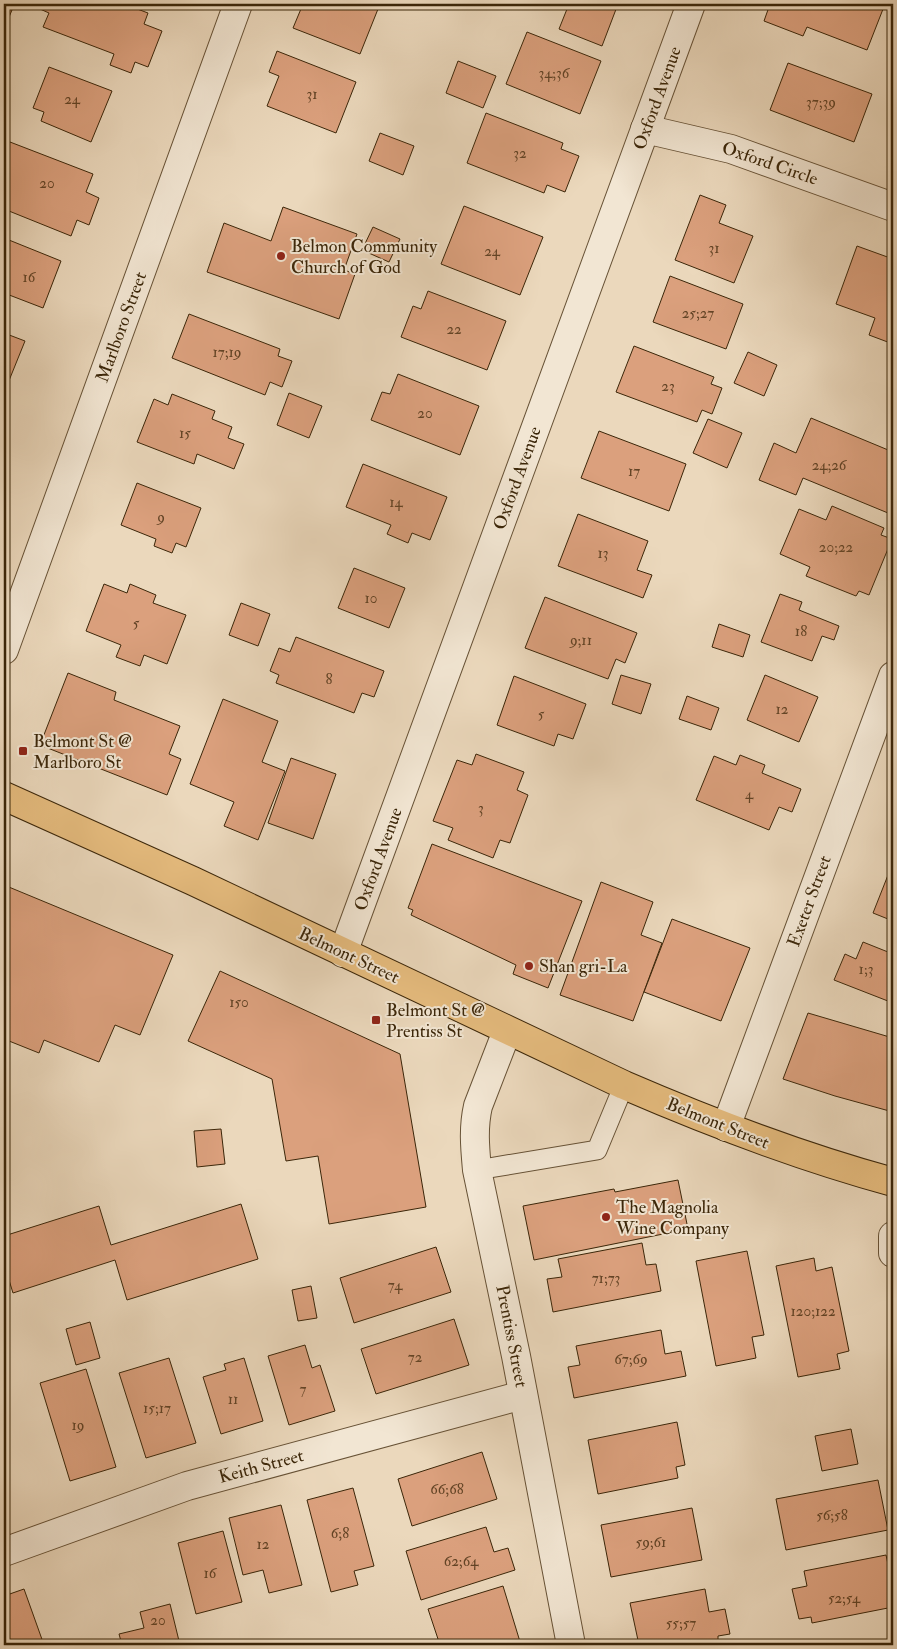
<svg xmlns="http://www.w3.org/2000/svg" width="897" height="1649" font-family="'IM FELL Double Pica',serif">
<style>
.building{fill:#dba07d;stroke:#3b2609}
.lines{fill:none;stroke-linecap:round;stroke-linejoin:round}
.lane-casing{stroke:#675236;stroke-width:21}
.street-casing{stroke:#675236;stroke-width:30}
.primary-casing{stroke:#3b2609;stroke-width:30}
.lane{stroke:#f2e6d3;stroke-width:19}
.street{stroke:#f2e6d3;stroke-width:28}
.primary{stroke:#e6bc7e;stroke-width:28}
.poi-dot{fill:#8f2418;stroke:#f2e6d3;stroke-width:2}
.labels{text-anchor:middle;stroke-width:4;stroke-linejoin:round;paint-order:stroke}
.number-label{font-size:15px;fill:#634426}
.street-label{font-size:18px;fill:#3b2609;stroke:#f2e6d3}
.poi-label{font-size:18px;fill:#3b2609;stroke:#f2e6d3;text-anchor:start}
</style>
<rect width="100%" height="100%" fill="#ebd8bc"/>
<filter id="stains"><feTurbulence type="fractalNoise" baseFrequency=".004" numOctaves="4"/><feColorMatrix values="0 0 0 0 .2 0 0 0 0 .09 0 0 0 0 .02 0 0 0 .5 -.17"/></filter>
<radialGradient id="worn" r=".72"><stop offset=".6" stop-color="#630" stop-opacity="0"/><stop offset="1" stop-color="#630" stop-opacity=".3"/></radialGradient>
<!-- building -->
<g class="building">
<polygon points="42,4 124,4 148,13 144,24 162,31 148,67 135,62 131,73 110,65 114,54 43,27 49,13 40,9"/>
<polygon points="303,4 380,4 360,54 293,28"/>
<polygon points="569,4 618,4 602,46 559,29"/>
<polygon points="770,4 885,4 867,50 807,27 803,36 764,21"/>
<polygon points="4,7 12,10 4,29"/>
<polygon points="527,32 601,61 580,114 506,84"/>
<polygon points="277,51 356,82 336,133 267,106 279,76 269,72"/>
<polygon points="458,61 496,76 483,108 446,93"/>
<polygon points="788,63 872,94 854,142 770,110"/>
<polygon points="49,67 112,91 91,142 41,121 44,112 33,108"/>
<polygon points="486,113 563,143 561,149 579,156 565,192 547,185 544,193 467,163"/>
<polygon points="380,133 414,146 403,175 369,161"/>
<polygon points="10,142 93,174 86,192 99,198 89,225 77,220 71,236 4,209 4,157"/>
<polygon points="700,195 726,205 719,223 753,236 734,283 675,260"/>
<polygon points="464,206 543,237 520,295 441,264"/>
<polygon points="283,207 357,234 344,270 355,274 339,319 207,272 224,223 271,241"/>
<polygon points="373,227 400,239 389,262 362,250"/>
<polygon points="4,238 61,261 43,308 4,293"/>
<polygon points="857,246 893,259 893,344 869,335 875,318 836,304"/>
<polygon points="670,276 743,304 726,349 653,322"/>
<polygon points="428,291 506,321 487,370 401,337 413,306 421,309"/>
<polygon points="189,314 280,349 278,356 292,361 282,387 270,382 265,395 172,358"/>
<polygon points="4,324 7,325 4,333 25,341 6,388 4,387"/>
<polygon points="634,346 714,377 711,384 722,388 712,414 702,410 697,422 616,392"/>
<polygon points="748,352 777,365 764,396 734,383"/>
<polygon points="398,374 479,406 460,455 371,420 382,392 390,394"/>
<polygon points="289,393 322,406 309,438 277,425"/>
<polygon points="172,394 215,411 212,419 232,427 228,438 244,444 234,469 197,454 194,464 137,442 154,399 168,405"/>
<polygon points="811,418 893,452 893,499 888,513 803,478 796,495 759,480 774,443 796,453"/>
<polygon points="708,419 742,433 727,468 693,453"/>
<polygon points="599,431 686,464 669,511 581,478"/>
<polygon points="363,464 447,497 430,540 412,533 408,543 387,534 391,525 346,507"/>
<polygon points="137,483 201,508 186,547 176,543 172,553 154,546 156,539 121,525"/>
<polygon points="832,506 884,528 881,535 892,539 869,595 859,591 856,596 806,576 810,567 780,554 799,509 826,520"/>
<polygon points="578,514 648,541 637,570 652,575 643,598 558,566"/>
<polygon points="354,568 405,588 389,628 338,608"/>
<polygon points="104,584 127,593 130,584 156,595 153,603 186,615 167,664 144,655 140,666 116,657 121,645 86,631"/>
<polygon points="780,594 802,602 799,610 839,626 834,640 822,636 812,661 761,642"/>
<polygon points="545,597 637,633 625,663 616,659 608,679 525,648"/>
<polygon points="241,603 270,614 258,646 229,635"/>
<polygon points="719,624 750,635 743,657 712,647"/>
<polygon points="296,637 384,671 374,697 362,693 354,713 276,683 279,675 270,671 279,648 290,652"/>
<polygon points="68,673 116,692 114,700 180,726 169,754 181,759 167,795 40,745"/>
<polygon points="621,675 651,684 641,714 612,704"/>
<polygon points="765,675 818,697 799,742 747,720"/>
<polygon points="514,676 586,704 573,739 558,734 554,746 497,725"/>
<polygon points="687,696 719,708 711,730 679,719"/>
<polygon points="223,699 278,721 262,762 285,771 258,840 224,826 234,802 190,784"/>
<polygon points="476,754 524,772 517,790 528,795 510,843 500,840 493,858 448,840 453,828 433,821 457,760 472,765"/>
<polygon points="740,755 765,765 762,773 801,789 792,812 779,807 769,830 696,800 714,756 736,765"/>
<polygon points="291,758 336,774 313,839 268,823"/>
<polygon points="432,844 582,901 548,988 513,974 516,965 411,915 413,910 408,908"/>
<polygon points="890,870 893,872 893,921 873,913"/>
<polygon points="601,882 653,902 641,935 662,943 633,1021 560,995"/>
<polygon points="4,885 173,955 140,1035 115,1025 99,1062 44,1040 39,1053 4,1039"/>
<polygon points="672,919 750,948 721,1021 644,992"/>
<polygon points="863,942 893,954 893,1003 834,980 845,954 856,959"/>
<polygon points="220,971 400,1054 426,1207 329,1224 318,1156 286,1161 272,1079 188,1041"/>
<polygon points="808,1013 893,1038 893,1112 835,1096 783,1079"/>
<polygon points="221,1129 225,1164 197,1167 194,1131"/>
<polygon points="678,1180 688,1229 534,1260 523,1206 614,1189 615,1192"/>
<polygon points="241,1204 258,1259 127,1300 115,1260 13,1293 4,1264 4,1236 99,1206 111,1245"/>
<polygon points="642,1243 646,1265 656,1264 661,1291 553,1312 547,1279 562,1277 558,1259"/>
<polygon points="436,1247 451,1292 354,1323 340,1278"/>
<polygon points="747,1251 764,1335 752,1337 756,1358 716,1366 696,1261"/>
<polygon points="814,1258 816,1271 832,1267 849,1351 837,1354 840,1369 798,1377 776,1266"/>
<polygon points="311,1286 317,1318 298,1321 292,1290"/>
<polygon points="454,1319 469,1365 376,1394 361,1349"/>
<polygon points="90,1322 100,1358 76,1365 66,1329"/>
<polygon points="661,1330 665,1354 681,1351 686,1376 574,1398 568,1367 580,1365 576,1346"/>
<polygon points="305,1345 312,1368 320,1365 335,1411 289,1425 268,1356"/>
<polygon points="169,1358 196,1443 146,1458 119,1373"/>
<polygon points="244,1358 263,1421 221,1434 203,1377 226,1370 224,1364"/>
<polygon points="86,1369 116,1467 70,1481 40,1383"/>
<polygon points="677,1422 685,1465 676,1467 678,1478 598,1494 588,1440"/>
<polygon points="851,1429 858,1464 822,1471 815,1436"/>
<polygon points="482,1452 497,1499 412,1526 398,1479"/>
<polygon points="878,1480 888,1530 786,1550 776,1499"/>
<polygon points="353,1488 374,1566 354,1571 358,1585 331,1592 307,1500"/>
<polygon points="281,1505 302,1585 269,1593 263,1570 243,1575 229,1518"/>
<polygon points="692,1508 702,1560 611,1577 601,1525"/>
<polygon points="486,1527 494,1552 508,1548 515,1570 421,1600 406,1551"/>
<polygon points="223,1531 242,1602 196,1614 178,1543"/>
<polygon points="886,1555 889,1569 893,1568 893,1607 812,1623 811,1617 799,1619 792,1589 807,1586 804,1571"/>
<polygon points="503,1586 521,1645 440,1645 428,1609"/>
<polygon points="24,1589 44,1645 4,1645 4,1596"/>
<polygon points="705,1589 709,1612 725,1609 730,1634 718,1636 718,1642 703,1645 639,1645 630,1603"/>
<polygon points="170,1604 180,1645 122,1645 119,1634 144,1628 140,1612"/>
</g>
<g class="lines">
<defs>
<polyline id="lane" points="477,1170 597,1150 624,1085"/>
<g id="street">
<polyline points="645,129 731,149 893,207"/>
<polyline points="4,650 238,4"/>
<polyline points="343,953 691,4"/>
<path d="M507 1031 478 1106C473 1128 475 1148 477 1170L516 1356 571 1645"/>
<polyline points="726,1127 893,676"/>
<polyline points="893,1236 893,1253"/>
<polyline points="4,1552 187,1486 523,1395"/>
</g>
<path id="primary" d="M4 796 193 881 624 1085C712 1123 801 1157 893 1182"/>
</defs>
<!-- lane casing -->
<use href="#lane" class="lane-casing"/>
<!-- street casing -->
<use href="#street" class="street-casing"/>
<!-- primary casing -->
<use href="#primary" class="primary-casing"/>
<!-- lane -->
<use href="#lane" class="lane"/>
<!-- street -->
<use href="#street" class="street"/>
<!-- primary -->
<use href="#primary" class="primary"/>
</g>
<!-- markers -->
<g class="poi-dot">
<circle cx="281" cy="256" r="5"/>
<rect x="18" y="746" width="10" height="10" rx="2.5"/>
<circle cx="529" cy="966" r="5"/>
<rect x="371" y="1015" width="10" height="10" rx="2.5"/>
<circle cx="606" cy="1217" r="5"/>
</g>
<g class="labels">
<!-- number labels -->
<g class="number-label">
<text x="554" y="78">34;36</text>
<text x="312" y="99">31</text>
<text x="72" y="104">24</text>
<text x="821" y="107">37;39</text>
<text x="520" y="158">32</text>
<text x="47" y="188">20</text>
<text x="714" y="253">31</text>
<text x="492" y="256">24</text>
<text x="29" y="282">16</text>
<text x="698" y="318">25;27</text>
<text x="454" y="334">22</text>
<text x="227" y="357">17;19</text>
<text x="668" y="391">23</text>
<text x="425" y="418">20</text>
<text x="185" y="438">15</text>
<text x="829" y="470">24;26</text>
<text x="634" y="476">17</text>
<text x="396" y="507">14</text>
<text x="161" y="522">9</text>
<text x="836" y="552">20;22</text>
<text x="603" y="558">13</text>
<text x="371" y="603">10</text>
<text x="136" y="628">5</text>
<text x="801" y="636">18</text>
<text x="581" y="645">9;11</text>
<text x="329" y="684">8</text>
<text x="782" y="714">12</text>
<text x="541" y="719">5</text>
<text x="749" y="799">4</text>
<text x="481" y="813">3</text>
<text x="866" y="974">1;3</text>
<text x="239" y="1007">150</text>
<text x="606" y="1283">71;73</text>
<text x="395" y="1290">74</text>
<text x="813" y="1316">120;122</text>
<text x="415" y="1362">72</text>
<text x="631" y="1364">67;69</text>
<text x="303" y="1394">7</text>
<text x="233" y="1404">11</text>
<text x="157" y="1413">15;17</text>
<text x="78" y="1430">19</text>
<text x="447" y="1494">66;68</text>
<text x="832" y="1520">56;58</text>
<text x="340" y="1538">6;8</text>
<text x="651" y="1547">59;61</text>
<text x="263" y="1549">12</text>
<text x="461" y="1566">62;64</text>
<text x="210" y="1578">16</text>
<text x="844" y="1603">52;54</text>
<text x="158" y="1625">20</text>
<text x="681" y="1628">55;57</text>
</g>
<!-- street labels -->
<g class="street-label">
<text transform="translate(657 98) rotate(-70)" y="6">Oxford Avenue</text>
<text transform="translate(770 163) rotate(19)" y="6">Oxford Circle</text>
<text transform="translate(121 327) rotate(-70)" y="6">Marlboro Street</text>
<text transform="translate(517 478) rotate(-70)" y="6">Oxford Avenue</text>
<text transform="translate(378 859) rotate(-70)" y="6">Oxford Avenue</text>
<text transform="translate(809 901) rotate(-70)" y="6">Exeter Street</text>
<text transform="translate(349 955) rotate(25)" y="6">Belmont Street</text>
<text transform="translate(718 1123) rotate(22)" y="6">Belmont Street</text>
<text transform="translate(512 1336) rotate(79)" y="6">Prentiss Street</text>
<text transform="translate(261 1466) rotate(-15)" y="6">Keith Street</text>
</g>
<!-- poi labels -->
<g class="poi-label">
<text x="291" y="252">Belmon Community<tspan x="291" dy="21">Church of God</tspan></text>
<text x="33" y="747">Belmont St @<tspan x="33" dy="21">Marlboro St</tspan></text>
<text x="539" y="972">Shan gri-La</text>
<text x="386" y="1016">Belmont St @<tspan x="386" dy="21">Prentiss St</tspan></text>
<text x="616" y="1213">The Magnolia<tspan x="616" dy="21">Wine Company</tspan></text>
</g>
</g>
<!-- margin -->
<rect width="897" height="1649" fill="none" stroke="#ebd8bc" stroke-width="20"/>
<rect x="5" y="5" width="887" height="1639" fill="none" stroke="#3b2609" stroke-width="2.5"/>
<rect x="10" y="10" width="877" height="1629" fill="none" stroke="#3b2609"/>
<rect width="100%" height="100%" filter="url(#stains)"/>
<rect width="100%" height="100%" fill="url(#worn)"/>
</svg>
